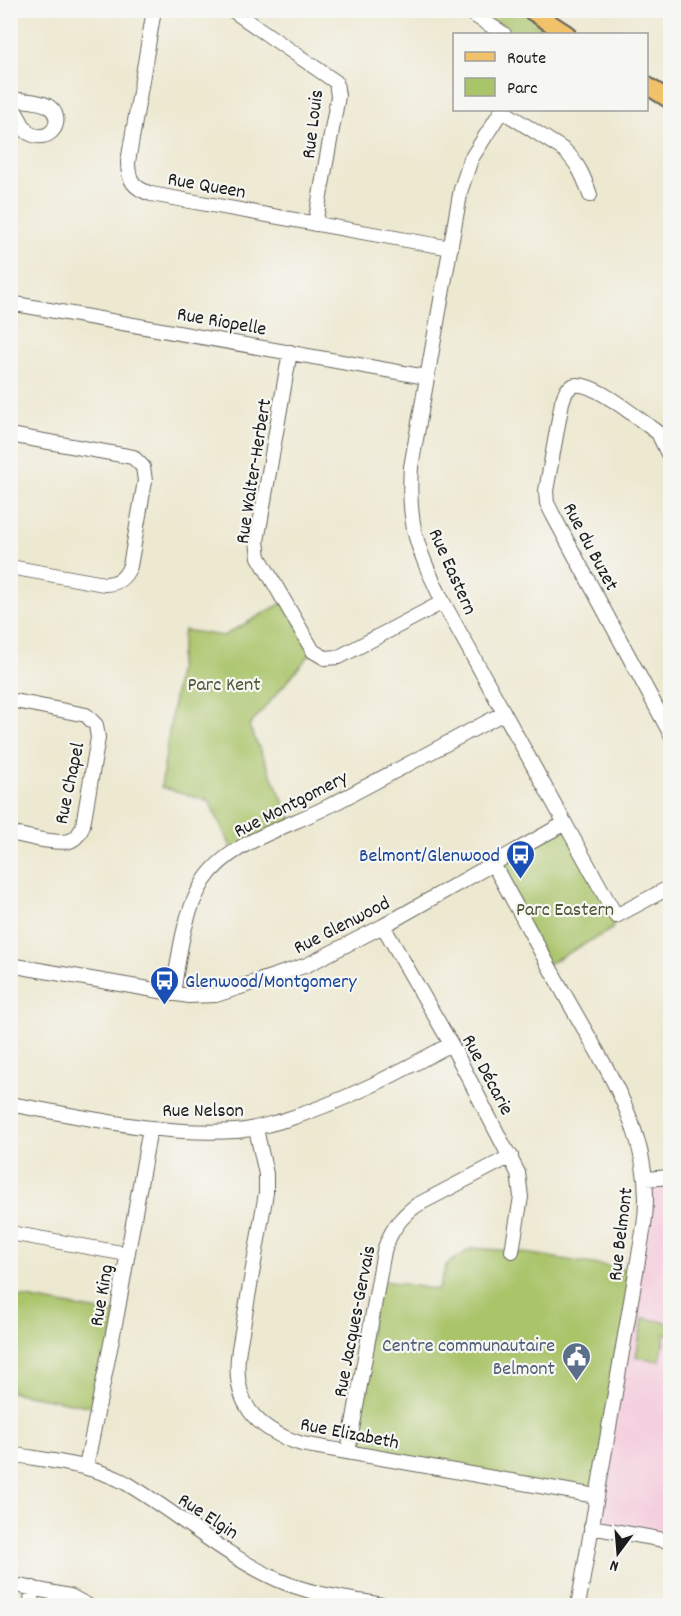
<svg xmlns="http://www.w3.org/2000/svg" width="681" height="1616" font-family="Dekko,sans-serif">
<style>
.built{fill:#f4cfde}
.green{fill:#aac46a;stroke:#637043;stroke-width:1.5}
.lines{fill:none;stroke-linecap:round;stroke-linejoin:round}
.minor-casing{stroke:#65635b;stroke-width:16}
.major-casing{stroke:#65635b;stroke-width:20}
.minor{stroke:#fff;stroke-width:14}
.major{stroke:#f2c26a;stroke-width:16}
.labels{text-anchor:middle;stroke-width:4.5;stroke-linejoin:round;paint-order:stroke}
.street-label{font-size:20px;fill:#1c1c1c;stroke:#f6f6f2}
.park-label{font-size:20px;fill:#4e5737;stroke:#f6f6f2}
.transit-label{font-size:20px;fill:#164399;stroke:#f6f6f2;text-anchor:end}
.service-label{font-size:20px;fill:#4e5e75;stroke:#f6f6f2;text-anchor:end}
</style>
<rect width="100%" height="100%" fill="#f6f6f2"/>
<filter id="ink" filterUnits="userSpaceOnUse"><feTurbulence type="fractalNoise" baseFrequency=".0167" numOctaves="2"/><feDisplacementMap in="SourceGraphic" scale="12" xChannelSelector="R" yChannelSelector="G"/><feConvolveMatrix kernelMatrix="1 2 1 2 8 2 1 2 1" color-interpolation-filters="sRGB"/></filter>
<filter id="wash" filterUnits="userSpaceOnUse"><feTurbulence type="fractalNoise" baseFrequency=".008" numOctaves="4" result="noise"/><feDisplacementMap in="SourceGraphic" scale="24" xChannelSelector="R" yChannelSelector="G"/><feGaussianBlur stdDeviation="1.35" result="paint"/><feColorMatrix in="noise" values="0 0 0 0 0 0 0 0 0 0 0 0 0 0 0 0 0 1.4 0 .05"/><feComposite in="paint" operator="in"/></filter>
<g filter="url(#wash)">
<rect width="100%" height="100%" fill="#ede8d0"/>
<!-- built -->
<path class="built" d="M670,1177V1541L591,1527L646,1179Z"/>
<!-- green -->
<path class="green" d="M466,11H530L555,26L549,34H504Z
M284,602L313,651L249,726L293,822L234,853L209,801L161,787L184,630L223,636Z
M565,823L616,916L612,929L548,964L493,864Z
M472,1248L512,1251L637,1271L596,1496L348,1452L379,1280L438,1290L447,1264Z
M10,1295L117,1314L98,1408L11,1392Z
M643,1318L670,1323V1335L665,1334L660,1361L636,1357Z"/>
</g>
<g filter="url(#ink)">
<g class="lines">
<defs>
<path id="minor" d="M154,10L128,162C128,181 134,188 151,194L451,248
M232,10L336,82L338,96L315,224
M466,10L504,34
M10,99C22,101 38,100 48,106C67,118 51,147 27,132L10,102
M501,110L564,150C578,163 584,177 590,195
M502,110L471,159L461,189L411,467C407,527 418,550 443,602L616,916L670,887
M10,303L426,377
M290,352L257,541L259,557L313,651L325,658L339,657L443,602
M10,435L133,457L143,467L145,481L130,566C125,578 118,584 104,584L10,567
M670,458L658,433L650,427C635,416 589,378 572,386C566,389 564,396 562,402L546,491L547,503L553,515L670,733
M10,700L86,715L96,725L98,738L83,825C81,831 78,837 72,840C60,846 25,836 10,833
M493,864C518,908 541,953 566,997C606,1069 657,1139 644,1226L578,1606
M383,926L451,1044L518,1173L521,1197L512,1251
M10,965L189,996L216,995L307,965L383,926L565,823
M173,994C179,956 183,914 204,881C229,842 288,827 327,807C387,776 445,744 504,713
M10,1104C84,1117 161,1136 236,1131C253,1130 269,1124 285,1120C345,1101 396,1074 451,1044
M256,1129L266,1174V1193L239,1349C231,1401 254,1429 302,1444L596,1496
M646,1179L670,1177
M10,1233L127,1254
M348,1452L384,1251C390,1231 400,1217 417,1205L511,1156
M10,1454C49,1461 91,1464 126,1483C177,1513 222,1554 276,1579C311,1595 351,1599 388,1606
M86,1467L117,1314L150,1128
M591,1527L670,1541
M10,1584L70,1596L89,1606
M30,1606L33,1588"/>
<path id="major" d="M530,10L567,34
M646,85L670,100"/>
</defs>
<!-- minor casing -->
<use href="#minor" class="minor-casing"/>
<!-- major casing -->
<use href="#major" class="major-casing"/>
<!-- minor -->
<use href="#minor" class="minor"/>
<!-- major -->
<use href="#major" class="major"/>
</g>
</g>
<!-- icons -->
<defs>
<symbol id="bus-pin" viewBox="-11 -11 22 30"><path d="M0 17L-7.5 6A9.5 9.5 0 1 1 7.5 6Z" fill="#1a4fb4" stroke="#f6f6f2"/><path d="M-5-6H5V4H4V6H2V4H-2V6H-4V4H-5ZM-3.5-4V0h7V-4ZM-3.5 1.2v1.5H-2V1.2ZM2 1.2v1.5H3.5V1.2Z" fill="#fff"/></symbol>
<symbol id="civic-pin" viewBox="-11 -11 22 30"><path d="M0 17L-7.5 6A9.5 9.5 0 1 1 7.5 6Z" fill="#5c6f8a" stroke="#f6f6f2"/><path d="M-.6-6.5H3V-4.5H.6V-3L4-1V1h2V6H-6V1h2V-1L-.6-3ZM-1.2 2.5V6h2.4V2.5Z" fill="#fff"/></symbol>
</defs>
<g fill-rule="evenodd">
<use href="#bus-pin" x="504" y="838" width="33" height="45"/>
<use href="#bus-pin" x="148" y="964" width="33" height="45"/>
<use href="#civic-pin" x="560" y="1340" width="33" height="45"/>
</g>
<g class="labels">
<!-- street labels -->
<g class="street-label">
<text transform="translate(311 124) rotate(-83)" y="7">Rue Louis</text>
<text transform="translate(207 184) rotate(10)" y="7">Rue Queen</text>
<text transform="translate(222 320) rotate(10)" y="7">Rue Riopelle</text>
<text transform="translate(252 471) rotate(-81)" y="7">Rue Walter-Herbert</text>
<text transform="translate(592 546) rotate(62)" y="7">Rue du Buzet</text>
<text transform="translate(454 571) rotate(66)" y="7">Rue Eastern</text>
<text transform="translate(68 783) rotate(-78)" y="7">Rue Chapel</text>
<text transform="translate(290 803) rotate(-27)" y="7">Rue Montgomery</text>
<text transform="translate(341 924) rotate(-27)" y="7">Rue Glenwood</text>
<text transform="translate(489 1074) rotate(62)" y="7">Rue Décarie</text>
<text x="203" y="1116">Rue Nelson</text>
<text transform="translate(619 1234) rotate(-83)" y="7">Rue Belmont</text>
<text transform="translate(100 1295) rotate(-80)" y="7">Rue King</text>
<text transform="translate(353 1321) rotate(-79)" y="7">Rue Jacques-Gervais</text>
<text transform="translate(350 1432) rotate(11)" y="7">Rue Elizabeth</text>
<text transform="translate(209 1515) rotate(33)" y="7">Rue Elgin</text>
</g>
<!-- park labels -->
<g class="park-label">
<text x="224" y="690">Parc Kent</text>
<text x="565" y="915">Parc Eastern</text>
</g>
<!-- transit labels -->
<g class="transit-label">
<text x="500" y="861">Belmont/Glenwood</text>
<text x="185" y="987" text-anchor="start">Glenwood/Montgomery</text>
</g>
<!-- service labels -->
<g class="service-label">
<text x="555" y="1351">Centre communautaire<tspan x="555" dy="23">Belmont</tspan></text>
</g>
</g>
<!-- margin -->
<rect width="681" height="1616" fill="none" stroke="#f6f6f2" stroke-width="36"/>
<!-- legend -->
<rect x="453" y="33" width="195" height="78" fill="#f6f6f2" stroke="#9f9f9c" stroke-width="1.5"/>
<rect x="465" y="52" width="30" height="9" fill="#f2c26a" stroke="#9f9f9c" stroke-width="1.5"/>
<text x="507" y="63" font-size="18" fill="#1c1c1c">Route</text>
<rect x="465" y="78" width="30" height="18" fill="#aac46a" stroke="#9f9f9c" stroke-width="1.5"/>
<text x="507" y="93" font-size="18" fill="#1c1c1c">Parc</text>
<!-- north arrow -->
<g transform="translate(618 1553) rotate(196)" stroke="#f6f6f2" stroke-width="4.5" paint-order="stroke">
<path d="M0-4.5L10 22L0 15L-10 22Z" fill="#1c1c1c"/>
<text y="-9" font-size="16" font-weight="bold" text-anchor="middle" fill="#1c1c1c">N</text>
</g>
</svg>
